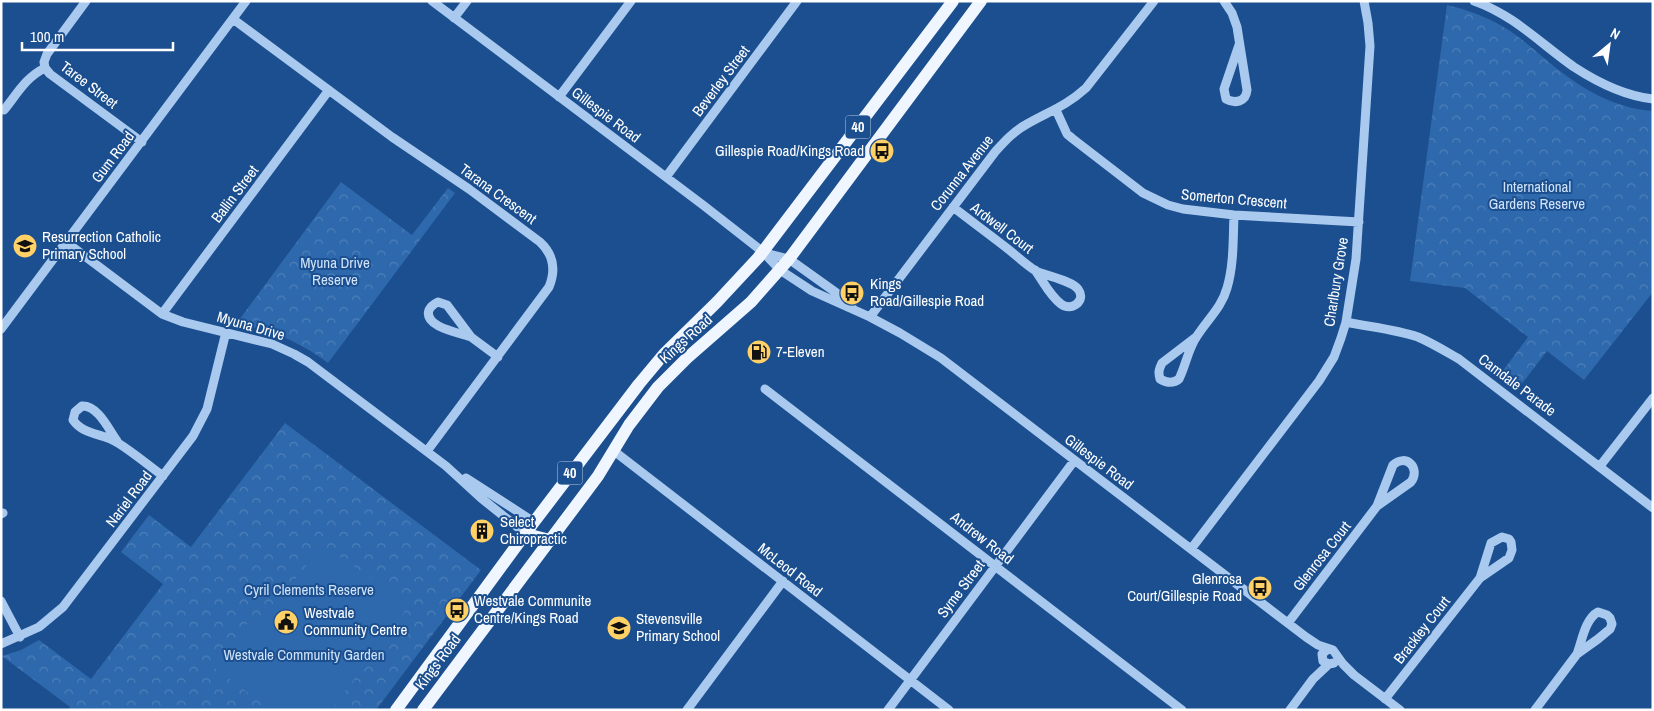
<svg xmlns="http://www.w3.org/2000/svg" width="1654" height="711" font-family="'Archivo Narrow',sans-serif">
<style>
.forest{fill:url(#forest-crowns)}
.garden{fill:#2e69ad}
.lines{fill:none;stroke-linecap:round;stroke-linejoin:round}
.minor{stroke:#a9c9ee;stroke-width:9}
.major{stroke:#f0f6ff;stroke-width:12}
.labels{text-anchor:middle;stroke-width:4;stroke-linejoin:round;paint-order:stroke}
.shield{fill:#1b4f8f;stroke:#bbcadd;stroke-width:1}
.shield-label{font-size:14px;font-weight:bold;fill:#fff}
.street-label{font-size:15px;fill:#fff;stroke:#1b4f8f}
.poi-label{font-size:15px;fill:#fff;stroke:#1b4f8f;text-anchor:start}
.park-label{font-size:15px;fill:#cfe3fa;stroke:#1b4f8f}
</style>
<defs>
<pattern id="forest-crowns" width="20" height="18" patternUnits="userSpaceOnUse" patternTransform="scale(1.25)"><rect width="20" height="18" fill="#2e69ad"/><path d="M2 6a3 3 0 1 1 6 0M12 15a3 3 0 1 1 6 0" fill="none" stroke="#4d80b9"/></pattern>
</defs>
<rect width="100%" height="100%" fill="#1b4f8f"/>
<!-- forest -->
<path class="forest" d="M1447,5C1469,10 1489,18 1507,29C1529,43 1547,62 1568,77C1593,95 1622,109 1653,111V292L1584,380L1547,351L1517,390L1499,376L1528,337L1465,288L1410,281Z
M341,182L412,235L448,188L455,193L328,363C300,342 270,329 236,324Z
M285,423L481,570L376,710H68L70,707L2,656L21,650L39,640L91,679L163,584L121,552L149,515L191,547Z"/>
<!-- garden -->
<path class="garden" d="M1570,191L1574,195L1575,201L1569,207L1562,206L1558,201Z
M323,546L410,604L331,710H271L212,666L256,613L263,618Z"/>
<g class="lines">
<!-- minor -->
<path class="minor" d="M432,1L703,205L763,252L780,270L812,291L870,317L900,333L941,358L1306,637L1318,645L1333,650L1343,664L1354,675L1400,710
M1224,1L1232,13L1237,27L1247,90C1246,102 1235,104 1226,99L1224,89L1239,45
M1474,1C1514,15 1541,44 1574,67C1597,82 1625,96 1653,99
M454,18L467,1
M233,19L392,137L469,189L540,242C554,255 556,270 549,287L427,451
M45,68L50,74L142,142
M559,97L631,1
M4,110C17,94 26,77 45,68L44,62L47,54L86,1
M1056,110L1067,134L1073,139L1143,193L1168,205L1183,209L1234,215L1359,222
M666,177L797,1
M953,207C971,221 990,235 1008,249C1017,256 1026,265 1036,271C1046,276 1071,280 1078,289C1087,301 1071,312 1061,304C1050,296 1043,281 1035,270
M66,242L162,314L183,322L272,344L294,354L308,362L446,466L481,498L526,534
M765,253L789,259L852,304
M162,314L329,90
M870,317L995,152C1005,141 1014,131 1027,124C1050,111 1066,106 1086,88L1154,1
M1346,322C1369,327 1394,329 1418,337C1432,343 1445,351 1459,359L1653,508
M1,329L246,1
M471,337C460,333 423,327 429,310C431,306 434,304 438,302L447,305L471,337L498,357
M1196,337L1162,363C1159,369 1158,372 1160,379C1167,383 1173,384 1179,379C1186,365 1188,349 1197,336C1207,320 1222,307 1227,288C1234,265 1233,238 1234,215
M765,389L1182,710
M117,441C109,430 98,405 82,406L75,412L73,420C84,436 104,433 118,443C134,453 148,465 163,476
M614,451L949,710
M1600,466L1653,398
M466,478L534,522
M1,514L3,513
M1191,549L1319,381L1334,357L1341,338L1346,322L1356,259L1370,46L1368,23L1364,1
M1,601L20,637
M1288,623L1377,506L1411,482C1421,468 1406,453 1393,465L1377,506
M1,644L39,627L63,607L193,436L207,409L226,332
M1328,649L1322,654L1323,661L1329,664L1334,663
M1385,699L1480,578L1509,558L1512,550L1511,542L1509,539L1502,537L1491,543L1480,578
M687,710L783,581
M888,710L1074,461
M1290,710L1313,679L1329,664
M1535,710L1577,654L1598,639L1610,629L1612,624L1610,618L1607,615L1598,612C1585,619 1582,641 1577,654"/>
<!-- major -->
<path class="major" d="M526,534L550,540
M396,710L534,522L639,384L664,354L717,302L758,258L953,1
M423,710L598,476L629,425L658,387L687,358L751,302L789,259L981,1"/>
</g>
<!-- icons -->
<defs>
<symbol id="bus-disc" viewBox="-11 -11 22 22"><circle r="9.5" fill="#ffd166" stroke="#1b4f8f"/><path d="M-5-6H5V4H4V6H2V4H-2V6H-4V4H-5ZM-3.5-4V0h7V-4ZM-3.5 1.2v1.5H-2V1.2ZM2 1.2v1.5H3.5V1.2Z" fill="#111"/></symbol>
<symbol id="school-disc" viewBox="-11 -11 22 22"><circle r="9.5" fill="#ffd166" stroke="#1b4f8f"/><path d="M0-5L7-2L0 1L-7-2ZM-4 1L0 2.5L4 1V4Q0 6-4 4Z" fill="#111"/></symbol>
<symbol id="fuel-disc" viewBox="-11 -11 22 22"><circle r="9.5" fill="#ffd166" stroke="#1b4f8f"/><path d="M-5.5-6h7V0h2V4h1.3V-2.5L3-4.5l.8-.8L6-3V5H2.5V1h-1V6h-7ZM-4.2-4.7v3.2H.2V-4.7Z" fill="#111"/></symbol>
<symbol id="building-disc" viewBox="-11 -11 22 22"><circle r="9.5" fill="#ffd166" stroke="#1b4f8f"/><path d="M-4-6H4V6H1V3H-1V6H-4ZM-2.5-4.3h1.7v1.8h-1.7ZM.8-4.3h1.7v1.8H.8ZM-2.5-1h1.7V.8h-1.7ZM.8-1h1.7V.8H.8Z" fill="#111"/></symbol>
<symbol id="civic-disc" viewBox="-11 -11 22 22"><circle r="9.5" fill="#ffd166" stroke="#1b4f8f"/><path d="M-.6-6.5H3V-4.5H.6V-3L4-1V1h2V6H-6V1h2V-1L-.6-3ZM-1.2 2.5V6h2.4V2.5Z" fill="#111"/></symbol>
</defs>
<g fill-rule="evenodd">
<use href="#bus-disc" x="868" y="137" width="28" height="28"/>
<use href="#school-disc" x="11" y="232" width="28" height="28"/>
<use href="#bus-disc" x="838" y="279" width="28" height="28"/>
<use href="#fuel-disc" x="745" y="338" width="28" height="28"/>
<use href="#building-disc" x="468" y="517" width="28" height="28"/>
<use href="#bus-disc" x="1246" y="574" width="28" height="28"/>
<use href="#bus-disc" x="443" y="596" width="28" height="28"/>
<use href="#civic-disc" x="272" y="608" width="28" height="28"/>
<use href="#school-disc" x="605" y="614" width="28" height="28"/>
</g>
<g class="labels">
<!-- shield labels -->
<g class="shield">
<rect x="845.5" y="115.5" width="25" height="23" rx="4"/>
<rect x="557.5" y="461.5" width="25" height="23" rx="4"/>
</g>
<g class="shield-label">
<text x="858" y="132">40</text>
<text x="570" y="478">40</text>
</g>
<!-- street labels -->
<g class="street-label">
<text transform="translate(721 81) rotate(-53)" y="5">Beverley Street</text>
<text transform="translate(89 85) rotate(37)" y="5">Taree Street</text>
<text transform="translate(606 115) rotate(37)" y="5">Gillespie Road</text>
<text transform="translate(113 157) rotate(-53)" y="5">Gum Road</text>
<text transform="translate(962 173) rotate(-52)" y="5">Corunna Avenue</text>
<text transform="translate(235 194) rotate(-53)" y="5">Ballin Street</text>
<text transform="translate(498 194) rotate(36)" y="5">Tarana Crescent</text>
<text transform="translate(1234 199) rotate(5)" y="5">Somerton Crescent</text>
<text transform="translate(1002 228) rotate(37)" y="5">Ardwell Court</text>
<text transform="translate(1336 282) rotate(-81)" y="5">Charlbury Grove</text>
<text transform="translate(251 326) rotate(16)" y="5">Myuna Drive</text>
<text transform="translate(686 339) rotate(-42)" y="5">Kings Road</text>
<text transform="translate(1517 385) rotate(37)" y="5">Camdale Parade</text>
<text transform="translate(1099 462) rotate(37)" y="5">Gillespie Road</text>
<text transform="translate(129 499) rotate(-53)" y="5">Nariel Road</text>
<text transform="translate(982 538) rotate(38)" y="5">Andrew Road</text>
<text transform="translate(1322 556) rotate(-52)" y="5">Glenrosa Court</text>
<text transform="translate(790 570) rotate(38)" y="5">McLeod Road</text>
<text transform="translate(961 589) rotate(-53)" y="5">Syme Street</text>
<text transform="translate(1422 630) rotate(-52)" y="5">Brackley Court</text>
<text transform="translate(438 662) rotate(-53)" y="5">Kings Road</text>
</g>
<!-- poi labels -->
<g class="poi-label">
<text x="864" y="156" text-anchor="end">Gillespie Road/Kings Road</text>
<text x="42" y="242">Resurrection Catholic<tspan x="42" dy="17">Primary School</tspan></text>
<text x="870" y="289">Kings<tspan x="870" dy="17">Road/Gillespie Road</tspan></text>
<text x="776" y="357">7-Eleven</text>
<text x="500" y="527">Select<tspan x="500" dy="17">Chiropractic</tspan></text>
<text x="1242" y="584" text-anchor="end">Glenrosa<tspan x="1242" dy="17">Court/Gillespie Road</tspan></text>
<text x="474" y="606">Westvale Communite<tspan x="474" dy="17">Centre/Kings Road</tspan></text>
<text x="304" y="618">Westvale<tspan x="304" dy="17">Community Centre</tspan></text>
<text x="636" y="624">Stevensville<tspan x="636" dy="17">Primary School</tspan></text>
</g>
<!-- park labels -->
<g class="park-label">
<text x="1537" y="192">International<tspan x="1537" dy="17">Gardens Reserve</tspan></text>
<text x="335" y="268">Myuna Drive<tspan x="335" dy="17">Reserve</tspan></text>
<text x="309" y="595">Cyril Clements Reserve</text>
<text x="304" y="660">Westvale Community Garden</text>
</g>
</g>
<!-- border -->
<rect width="1654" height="711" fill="none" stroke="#ffffff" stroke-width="5"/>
<!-- north arrow -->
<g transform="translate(1609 45) rotate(29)" stroke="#1b4f8f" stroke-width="4" paint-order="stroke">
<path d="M0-4L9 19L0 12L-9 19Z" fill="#ffffff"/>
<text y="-8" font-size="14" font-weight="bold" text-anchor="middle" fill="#ffffff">N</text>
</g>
<!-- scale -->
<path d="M22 42v8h151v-8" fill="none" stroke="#ffffff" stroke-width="2.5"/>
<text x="30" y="42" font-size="15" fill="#ffffff" stroke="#1b4f8f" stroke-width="4" paint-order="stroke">100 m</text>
</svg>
